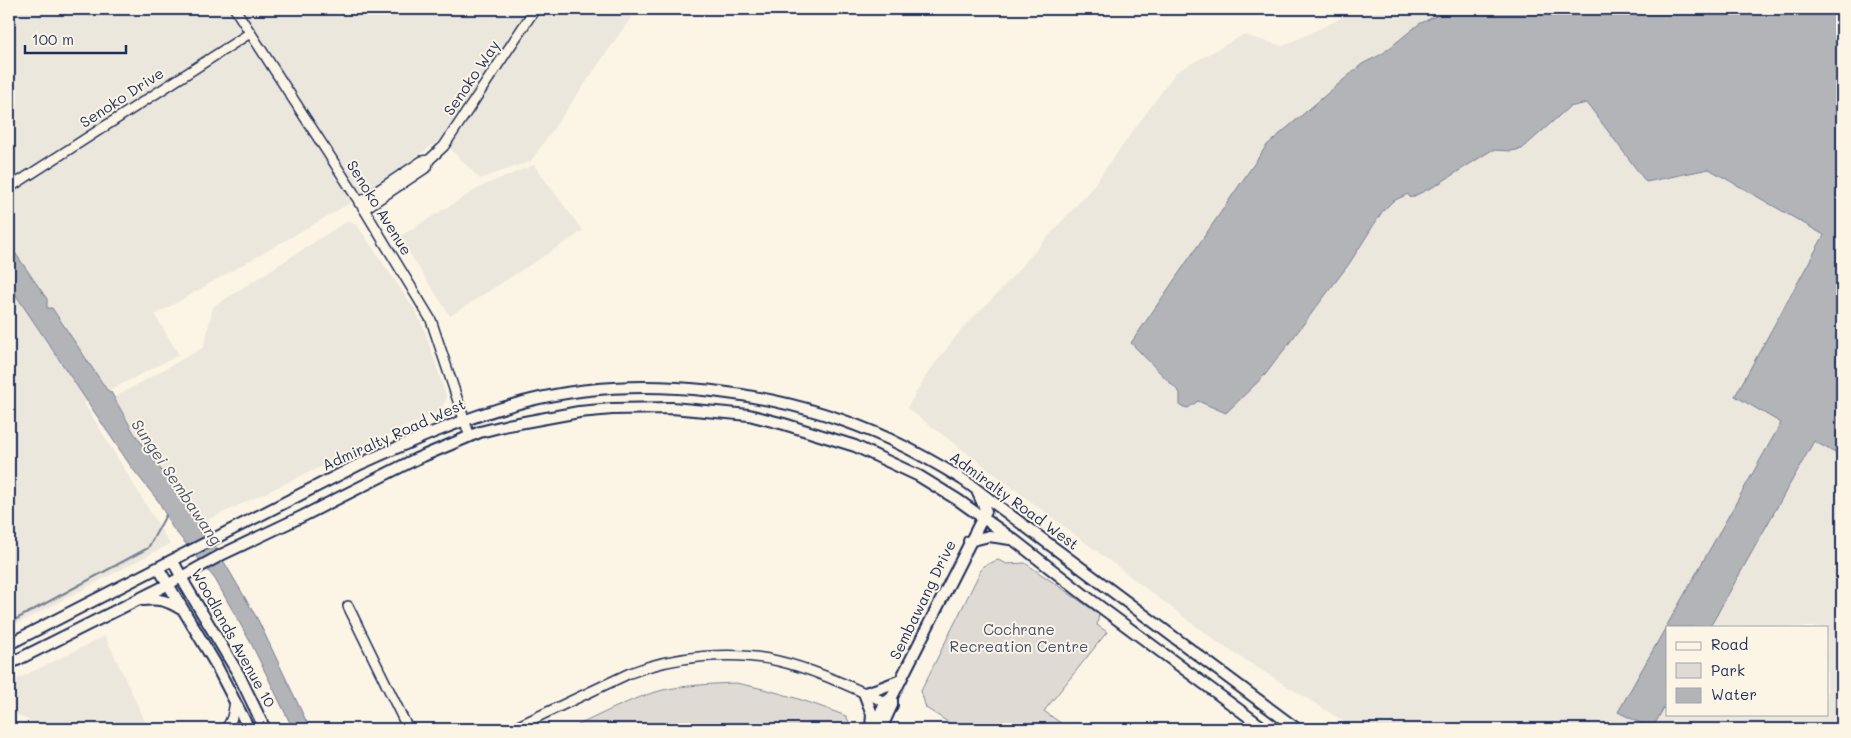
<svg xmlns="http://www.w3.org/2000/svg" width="1851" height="738" font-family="Mali,sans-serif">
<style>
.built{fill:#ece7dc;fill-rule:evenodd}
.green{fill:#dfdbd4;stroke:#7d8599}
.water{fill:#b2b4b8;stroke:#767f94}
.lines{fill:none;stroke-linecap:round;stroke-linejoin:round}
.stream{stroke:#767f94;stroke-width:2}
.minor-casing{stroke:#1b2f5e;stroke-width:12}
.major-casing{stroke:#1b2f5e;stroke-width:14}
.minor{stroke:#fcf5e5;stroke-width:9}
.major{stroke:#fcf5e5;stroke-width:10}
.labels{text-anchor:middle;stroke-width:4;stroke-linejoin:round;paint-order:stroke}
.street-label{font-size:15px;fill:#1b2f5e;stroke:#fcf5e5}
.park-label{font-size:15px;fill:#425176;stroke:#fcf5e5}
.water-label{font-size:16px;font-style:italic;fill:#485779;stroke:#fcf5e5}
</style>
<rect width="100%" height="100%" fill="#fcf5e5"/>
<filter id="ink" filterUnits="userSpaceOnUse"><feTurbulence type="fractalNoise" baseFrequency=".02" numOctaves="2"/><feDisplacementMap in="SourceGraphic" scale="10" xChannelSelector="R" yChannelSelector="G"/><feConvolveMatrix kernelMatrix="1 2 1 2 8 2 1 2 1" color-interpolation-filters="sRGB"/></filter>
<g filter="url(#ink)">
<!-- built -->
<path class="built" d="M9,9H637L531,161L480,179L441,139L352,202L155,315L179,355L84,403L170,544L9,628Z
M1345,9H1448L1446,11L1419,24L1382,54L1362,65L1131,343L1180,394L1226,412L1265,375L1349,264L1382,212L1393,201L1408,194L1410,198L1492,150L1511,151L1522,149L1569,107L1587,102L1646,182L1709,169L1825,235L1736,396L1842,457V729H1356L1221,645L907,408L927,374L965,325L994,297L1090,190L1176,72L1243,35L1283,46L1338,20ZM1667,627H1827V714H1667Z
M534,165L583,231L450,316L399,237L482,186Z
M349,222L357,225L415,310L423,326L447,398L440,411L201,523L134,433L115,397L204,347L213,307L344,223Z
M105,636L149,729H46L9,711V683Z"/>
<!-- green -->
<path class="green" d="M998,560L1007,564L1025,563L1099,614L1097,625L1107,632L1044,711L1069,729H959L926,708L921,691L983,566Z
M736,683C777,691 807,701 846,716L849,722L848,729H570C600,715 631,698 663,690C687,685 711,684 736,683Z"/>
<!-- water -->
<path class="water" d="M1448,9H1842V457L1814,441L1710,627H1667V702L1652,729L1618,712L1781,423L1735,396L1824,235L1709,169L1646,182L1587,103L1569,107L1522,149L1511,151L1492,150L1435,186L1410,198L1408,194L1393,201L1382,212L1349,264L1265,375L1226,413L1198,401L1188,408L1180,406V393L1131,343L1267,145L1362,64L1382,54L1419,24L1446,11Z
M9,244L47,299V308H52L107,390L111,392L134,433L206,531L258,620L310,729H293L252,645L215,579L172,527L159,502L132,468L9,285Z"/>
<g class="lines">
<!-- stream -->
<path class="stream" d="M9,623L148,548L166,515"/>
<defs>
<path id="minor" d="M235,9L364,209L431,320L470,437
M9,188L250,33
M359,203L422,161L429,160
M364,209L427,167L429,160L444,146L535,9
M348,606L408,729
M225,729C233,721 233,712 235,701
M512,729L630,673C673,656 733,650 778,661C817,670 855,689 892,705"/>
<path id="major" d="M969,541L989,536L1010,539
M173,561L186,586L239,675L265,729
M159,569L215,663L249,729
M143,600C159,598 168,601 181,609
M9,644L358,465C413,440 468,416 527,401C641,372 782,390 889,439C914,451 938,464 962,479C974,487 986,497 998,506L1297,729
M9,664L167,585L223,554L303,516L416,459L480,432L508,425L579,412L612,409L672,408L749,415L784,424L855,446L919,476L958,500L1014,540L1087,597L1265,729
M871,728L872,714L864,693C877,690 888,685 901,680
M872,729L886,702L892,697L986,511L978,493
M881,729L892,705V697"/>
</defs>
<!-- minor casing -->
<use href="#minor" class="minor-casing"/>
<!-- major casing -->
<use href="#major" class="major-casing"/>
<!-- minor -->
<use href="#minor" class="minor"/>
<!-- major -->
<use href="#major" class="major"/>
</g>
</g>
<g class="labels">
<!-- street labels -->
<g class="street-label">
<text transform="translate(472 78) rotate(-56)" y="5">Senoko Way</text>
<text transform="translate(122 98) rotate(-33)" y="5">Senoko Drive</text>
<text transform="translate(379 208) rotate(58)" y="5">Senoko Avenue</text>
<text transform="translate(394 435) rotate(-24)" y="5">Admiralty Road West</text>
<text transform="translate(1014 501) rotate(36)" y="5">Admiralty Road West</text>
<text transform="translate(923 600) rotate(-64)" y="5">Sembawang Drive</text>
<text transform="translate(233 638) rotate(61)" y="5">Woodlands Avenue 10</text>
</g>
<!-- park labels -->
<g class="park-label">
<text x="1019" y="635">Cochrane<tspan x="1019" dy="17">Recreation Centre</tspan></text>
</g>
<!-- water labels -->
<g class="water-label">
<text transform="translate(177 482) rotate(56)" y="6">Sungei Sembawang</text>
</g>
</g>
<!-- margin -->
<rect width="1851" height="738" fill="none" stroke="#fcf5e5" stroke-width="30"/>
<rect x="15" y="15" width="1821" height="708" fill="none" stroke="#1b2f5e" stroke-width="2" filter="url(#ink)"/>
<!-- legend -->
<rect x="1666" y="626" width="162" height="90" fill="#fcf5e5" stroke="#a2a6af"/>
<rect x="1676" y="642" width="25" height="8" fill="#fcf5e5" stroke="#a2a6af"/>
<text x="1711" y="650" font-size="15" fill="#1b2f5e">Road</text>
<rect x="1676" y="663" width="25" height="15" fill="#dfdbd4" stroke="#a2a6af"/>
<text x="1711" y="676" font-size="15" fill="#1b2f5e">Park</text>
<rect x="1676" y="688" width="25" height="15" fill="#b2b4b8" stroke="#a2a6af"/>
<text x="1711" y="700" font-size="15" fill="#1b2f5e">Water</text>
<!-- scale -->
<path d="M25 45v8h101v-8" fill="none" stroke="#1b2f5e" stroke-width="2.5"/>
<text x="32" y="45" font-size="15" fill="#1b2f5e" stroke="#fcf5e5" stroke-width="4" paint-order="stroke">100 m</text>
</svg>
